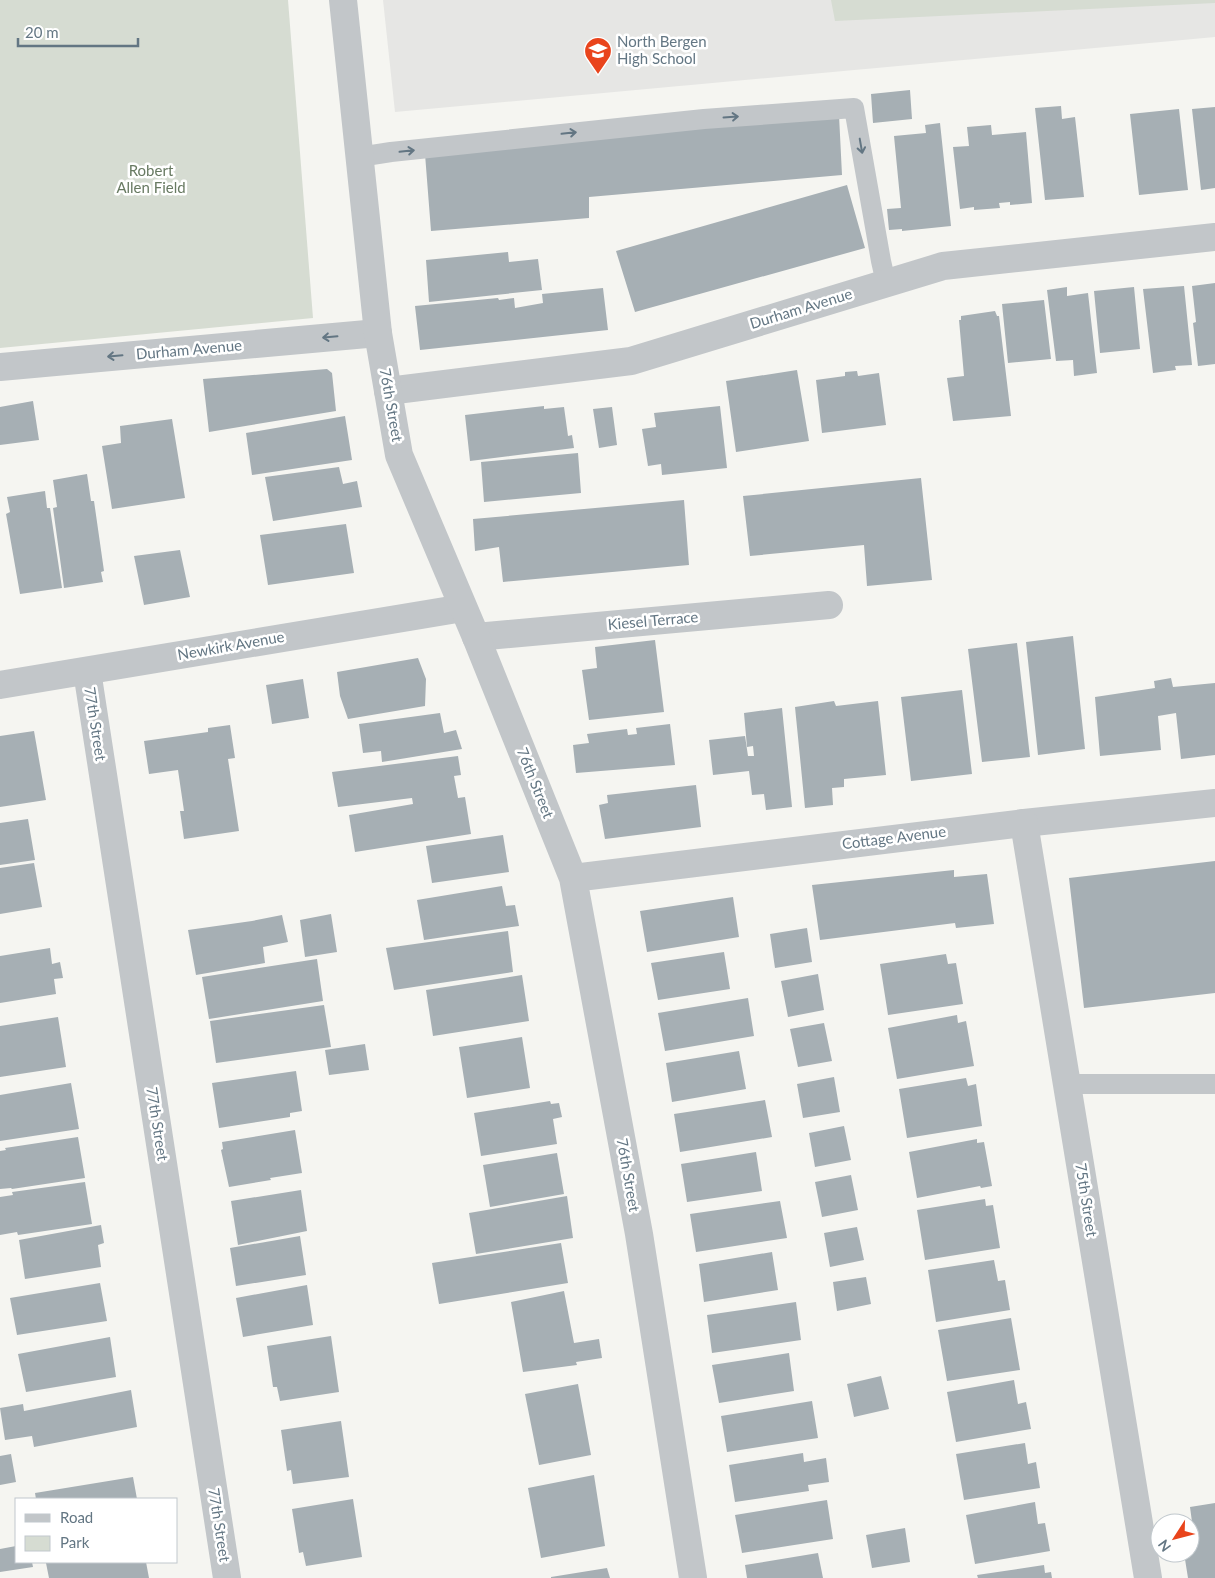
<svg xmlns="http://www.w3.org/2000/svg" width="1215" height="1578" font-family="Lato,sans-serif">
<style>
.built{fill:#e6e6e4}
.green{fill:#d6dcd2}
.building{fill:#a6afb4}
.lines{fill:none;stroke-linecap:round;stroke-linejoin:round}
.service{stroke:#c2c6c9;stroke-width:20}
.minor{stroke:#c2c6c9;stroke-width:28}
.tertiary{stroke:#c2c6c9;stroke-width:28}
.oneway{stroke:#637683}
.labels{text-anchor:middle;stroke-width:5;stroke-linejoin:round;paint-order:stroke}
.poi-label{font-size:15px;fill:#637683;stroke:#fff;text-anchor:start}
.park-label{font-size:15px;fill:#687a62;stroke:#fff}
.street-label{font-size:15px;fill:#637683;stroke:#fff}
</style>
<rect width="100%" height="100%" fill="#f5f5f1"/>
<!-- built -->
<path class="built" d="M383,0H1215V37L395,112Z"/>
<!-- green -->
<path class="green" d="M0,0H288L313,318L0,348Z
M831,0H1215V3L835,21Z"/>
<!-- building -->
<path class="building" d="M910,90L912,119L873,123L871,94Z
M1061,106L1062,119L1075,117L1084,197L1045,200L1035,108Z
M1215,107V188L1201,190L1192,109Z
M1179,109L1188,190L1139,195L1130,114Z
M839,115L842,175L589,197V218L431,231L425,154Z
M940,123L951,226L902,231V229L889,230L887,209L901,208L894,136L926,133L925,125Z
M991,125L992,135L1026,132L1032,203L1010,205V202L999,203L1000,208L974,210V207L960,209L953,147L969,146L967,127Z
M847,185L865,248L635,312L616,251Z
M508,252L509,262L538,259L542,290L429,302L426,260Z
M1215,283V364L1198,366L1193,323L1196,322L1192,286Z
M1184,286L1192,365L1175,366L1176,370L1153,373L1143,289Z
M1067,287V296L1088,293L1097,373L1074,376L1073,360L1056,361L1047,290Z
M1134,287L1140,349L1100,353L1094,291Z
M603,288L608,330L420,350L415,306L498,298L499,300L514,298L515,308L543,303L542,294Z
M1044,300L1051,359L1008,363L1002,304Z
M995,311L997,316H999L1011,416L953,421L947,378L964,376L959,320H961V316Z
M327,369L332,373L336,411L209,432L203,379Z
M797,370L809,441L736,452L726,381Z
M857,371L858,376L879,373L886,425L822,433L816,380L845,376V372Z
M33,401L39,440L0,445V407Z
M544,406V409L564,407L568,436L572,435L574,448L470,461L465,415Z
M720,406L727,468L662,475L661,464L648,466L642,429L656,427L654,413Z
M612,407L617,445L599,448L593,409Z
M345,416L352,460L252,475L246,433Z
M172,419L185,498L112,509L102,446L121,443L120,426Z
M578,453L581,493L484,502L481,462Z
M339,467L343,484L357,481L362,507L273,521L265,477Z
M87,474L91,501H94L104,571L101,572L103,582L64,588L53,508L57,507L53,480Z
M921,478L932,580L867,586L864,545L750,556L743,496Z
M45,491L47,508H50L62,588L20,594L6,514L10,512L7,497Z
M684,500L689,565L503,582L499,547L475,551L473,519Z
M346,524L354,573L268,585L260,535Z
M180,550L190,597L144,605L134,556Z
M1073,636L1085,749L1038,755L1026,642Z
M655,640L664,712L589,720L582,670L597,668L595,647Z
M1017,643L1030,757L982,762L968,649Z
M418,658L426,679L425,706L348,719L340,696L337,672Z
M1171,678L1173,687L1215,683V755L1181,759L1176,713L1158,716L1161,750L1100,756L1095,697L1155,688L1154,681Z
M303,679L309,718L272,724L266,685Z
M962,690L972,774L911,781L901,697Z
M834,701L836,706L878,701L886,775L844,779V787L832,788L833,805L805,808L795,707Z
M782,708L792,807L766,810L764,794L752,795L749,771L713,775L709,740L745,736L748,756H754L753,746L747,747L744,713Z
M440,713L444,733L456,730L462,749L382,762L381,751L363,753L359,724Z
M670,724L675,765L576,773L573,745L589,743L587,734L627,729L628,735L637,734L636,728Z
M230,725L235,758L228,759L239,831L184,839L180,811H184L178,770L149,774L144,741L208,732V728Z
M34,731L46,800L0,807V736Z
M458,756L461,775L454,776L458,798L465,797L471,834L355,852L349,815L413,804L412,798L338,807L332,772Z
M696,785L701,827L605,839L599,805L608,803L607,795Z
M28,819L35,860L0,865V823Z
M503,835L509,872L432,883L426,846Z
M1215,861V993L1084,1008L1069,878Z
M34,863L42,907L0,914V868Z
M954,870V877L987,874L994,924L956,928L955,923L820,940L812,885Z
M502,886L506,906L515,905L519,926L424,940L417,900Z
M733,897L739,937L647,952L640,911Z
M331,914L337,952L305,957L300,920Z
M282,915L288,942L263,947L265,963L196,975L188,930L252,921Z
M807,928L812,962L775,968L770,934Z
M508,931L513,972L394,990L386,948Z
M50,948L52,964L60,962L63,978L54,979L56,994L0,1003V956Z
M724,952L730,989L658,1000L651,963Z
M946,954L948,964L956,963L963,1004L888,1015L880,964Z
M317,959L323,1001L209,1019L202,977Z
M818,974L824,1010L788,1017L781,981Z
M522,975L529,1021L433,1036L426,990Z
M748,998L754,1036L665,1051L658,1013Z
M324,1005L331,1047L216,1063L210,1021Z
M957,1015L958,1023L966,1021L974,1066L897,1079L888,1028Z
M58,1017L66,1067L0,1077V1026Z
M824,1023L832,1061L798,1067L790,1029Z
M522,1037L530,1088L467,1098L459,1047Z
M365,1044L369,1070L329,1075L325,1050Z
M739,1051L746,1089L672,1102L666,1063Z
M296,1071L302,1111L290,1113V1117L219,1128L212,1083Z
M834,1077L840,1112L803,1118L797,1084Z
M966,1078L968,1086L976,1084L982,1126L907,1138L899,1089Z
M71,1083L79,1129L0,1141V1095Z
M765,1100L772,1137L680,1152L674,1114Z
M550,1101L551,1104L559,1103L562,1117L553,1119L557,1144L481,1156L474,1113Z
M844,1126L851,1160L815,1167L809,1133Z
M295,1130L302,1173L270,1178L271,1180L229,1187L221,1150L223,1149L222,1142Z
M78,1137L85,1178L12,1189L11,1188L0,1189V1151L6,1150L5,1148Z
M977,1139V1143L984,1142L992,1186L981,1188L980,1186L917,1198L909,1152Z
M756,1152L762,1191L687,1202L681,1164Z
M557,1153L564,1194L490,1207L483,1165Z
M851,1175L858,1210L822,1217L815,1182Z
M85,1182L92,1224L18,1235L17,1232L0,1235V1197L13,1195L12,1192Z
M301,1190L307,1231L238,1245L231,1201Z
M567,1196L573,1238L476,1254L469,1213Z
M985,1199L986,1206L993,1205L1000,1248L925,1260L917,1210Z
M780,1201L787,1238L696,1252L690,1214Z
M101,1225L104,1243L98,1245L101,1267L25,1279L19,1240Z
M857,1227L864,1260L830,1267L824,1233Z
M300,1236L306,1275L236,1286L230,1248Z
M561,1243L568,1283L439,1304L432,1263Z
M772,1252L778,1290L704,1302L699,1264Z
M994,1260L998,1281L1005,1280L1010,1310L936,1322L928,1270Z
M866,1277L871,1304L837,1311L833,1282Z
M100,1283L107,1321L17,1335L10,1298Z
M307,1285L313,1325L243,1337L236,1298Z
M564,1291L574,1343L599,1339L602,1358L576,1362L577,1365L523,1372L511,1302Z
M796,1302L801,1340L712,1353L707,1315Z
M1011,1318L1020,1370L947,1381L938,1330Z
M331,1336L339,1392L280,1401L277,1387H273L267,1346Z
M110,1337L116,1377L26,1392L18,1354Z
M789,1353L794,1391L719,1403L712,1365Z
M881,1376L889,1409L854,1417L847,1384Z
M1014,1380L1018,1404L1026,1402L1031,1429L956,1442L947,1392Z
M578,1384L591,1455L539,1465L525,1394Z
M131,1390L137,1427L34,1447L32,1436L5,1440L0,1408L23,1404L24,1411Z
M812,1401L818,1438L727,1452L721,1416Z
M341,1421L349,1477L293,1484L291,1470L287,1471L281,1430Z
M1025,1443L1028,1464L1036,1462L1040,1488L964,1500L956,1454Z
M803,1453L804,1462L826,1458L829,1482L808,1485L809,1491L735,1502L729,1465Z
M11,1454L16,1482L0,1485V1456Z
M594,1475L605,1546L541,1558L528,1488Z
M133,1477L137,1499H36L35,1493Z
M353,1499L362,1557L306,1566L303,1552L299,1553L292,1509Z
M827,1500L833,1539L742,1553L735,1515Z
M1035,1502L1038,1524L1045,1523L1050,1551L975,1564L966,1515Z
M1215,1503V1578H1188L1184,1553H1190V1545L1195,1544L1190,1507Z
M905,1528L910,1562L872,1568L866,1535Z
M16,1546V1562H32L33,1567L0,1572V1549Z
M818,1553L823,1578H747L745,1565Z
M52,1562H146L149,1578H49L46,1563Z
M1044,1565L1045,1573L1051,1572L1052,1578H978L977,1575Z
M607,1568L610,1578H551V1577Z"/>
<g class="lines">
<!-- service -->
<path class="service" d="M359,157L391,152L704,119L854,108L881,261L886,283
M1067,1084H1215"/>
<!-- minor -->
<path class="minor" d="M0,367L378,333
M388,391L631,361L943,266L1215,237
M476,637L829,605
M87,671L227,1578
M0,685L463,608
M1024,823L1215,803"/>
<!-- tertiary -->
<path class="tertiary" d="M343,0L378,333L399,455L476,637L573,878L639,1234L693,1578
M573,878L1024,823L1148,1578"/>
</g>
<!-- one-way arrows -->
<defs><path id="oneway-shaft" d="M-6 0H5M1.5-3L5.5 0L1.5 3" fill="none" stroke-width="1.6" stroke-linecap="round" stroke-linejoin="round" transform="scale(1.25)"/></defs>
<g class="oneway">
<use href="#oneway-shaft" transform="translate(731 117) rotate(-4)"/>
<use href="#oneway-shaft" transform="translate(569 133) rotate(-6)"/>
<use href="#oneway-shaft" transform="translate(861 146) rotate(80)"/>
<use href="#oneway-shaft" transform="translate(407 151) rotate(-6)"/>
<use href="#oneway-shaft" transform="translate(330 337) rotate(175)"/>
<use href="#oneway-shaft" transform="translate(115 356) rotate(175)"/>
</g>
<!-- icons -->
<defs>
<symbol id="school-pin" viewBox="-11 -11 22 30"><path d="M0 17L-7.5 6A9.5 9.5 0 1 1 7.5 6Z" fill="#e9441c" stroke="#fff"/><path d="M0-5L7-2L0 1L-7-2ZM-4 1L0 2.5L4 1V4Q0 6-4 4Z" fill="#fff"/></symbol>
</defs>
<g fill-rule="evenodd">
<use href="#school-pin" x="582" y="35" width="32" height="43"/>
</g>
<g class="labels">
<!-- poi labels -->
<g class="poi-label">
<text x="617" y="47">North Bergen<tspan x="617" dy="17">High School</tspan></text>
</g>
<!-- park labels -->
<g class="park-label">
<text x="151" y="176">Robert<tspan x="151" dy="17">Allen Field</tspan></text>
</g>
<!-- street labels -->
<g class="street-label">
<text transform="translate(801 309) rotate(-17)" y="5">Durham Avenue</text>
<text transform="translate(189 350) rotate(-5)" y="5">Durham Avenue</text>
<text transform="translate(391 405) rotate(80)" y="5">76th Street</text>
<text transform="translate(653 621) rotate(-5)" y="5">Kiesel Terrace</text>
<text transform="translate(231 646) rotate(-10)" y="5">Newkirk Avenue</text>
<text transform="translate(95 724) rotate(81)" y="5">77th Street</text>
<text transform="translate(535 783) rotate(68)" y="5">76th Street</text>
<text transform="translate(894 838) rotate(-7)" y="5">Cottage Avenue</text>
<text transform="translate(157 1124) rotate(81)" y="5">77th Street</text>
<text transform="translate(628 1175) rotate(80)" y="5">76th Street</text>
<text transform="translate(1086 1200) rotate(81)" y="5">75th Street</text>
<text transform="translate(219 1525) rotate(81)" y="5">77th Street</text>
</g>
</g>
<!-- legend -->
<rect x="15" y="1498" width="162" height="65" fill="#ffffff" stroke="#c1c8cd"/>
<rect x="25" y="1514" width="25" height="8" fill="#c2c6c9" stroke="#c1c8cd"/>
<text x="60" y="1523" font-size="15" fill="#637683">Road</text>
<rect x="25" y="1536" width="25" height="15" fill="#d6dcd2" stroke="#c1c8cd"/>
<text x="60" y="1548" font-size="15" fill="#637683">Park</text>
<!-- north arrow -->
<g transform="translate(1175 1538) rotate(234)"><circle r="24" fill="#ffffff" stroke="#c1c8cd"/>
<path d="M0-4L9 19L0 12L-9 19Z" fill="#e9441c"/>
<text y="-8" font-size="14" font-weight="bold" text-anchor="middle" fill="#637683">N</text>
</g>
<!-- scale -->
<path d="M18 38v8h120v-8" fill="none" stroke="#637683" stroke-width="2.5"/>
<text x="25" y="38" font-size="15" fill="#637683" stroke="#ffffff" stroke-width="4" paint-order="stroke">20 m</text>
</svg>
